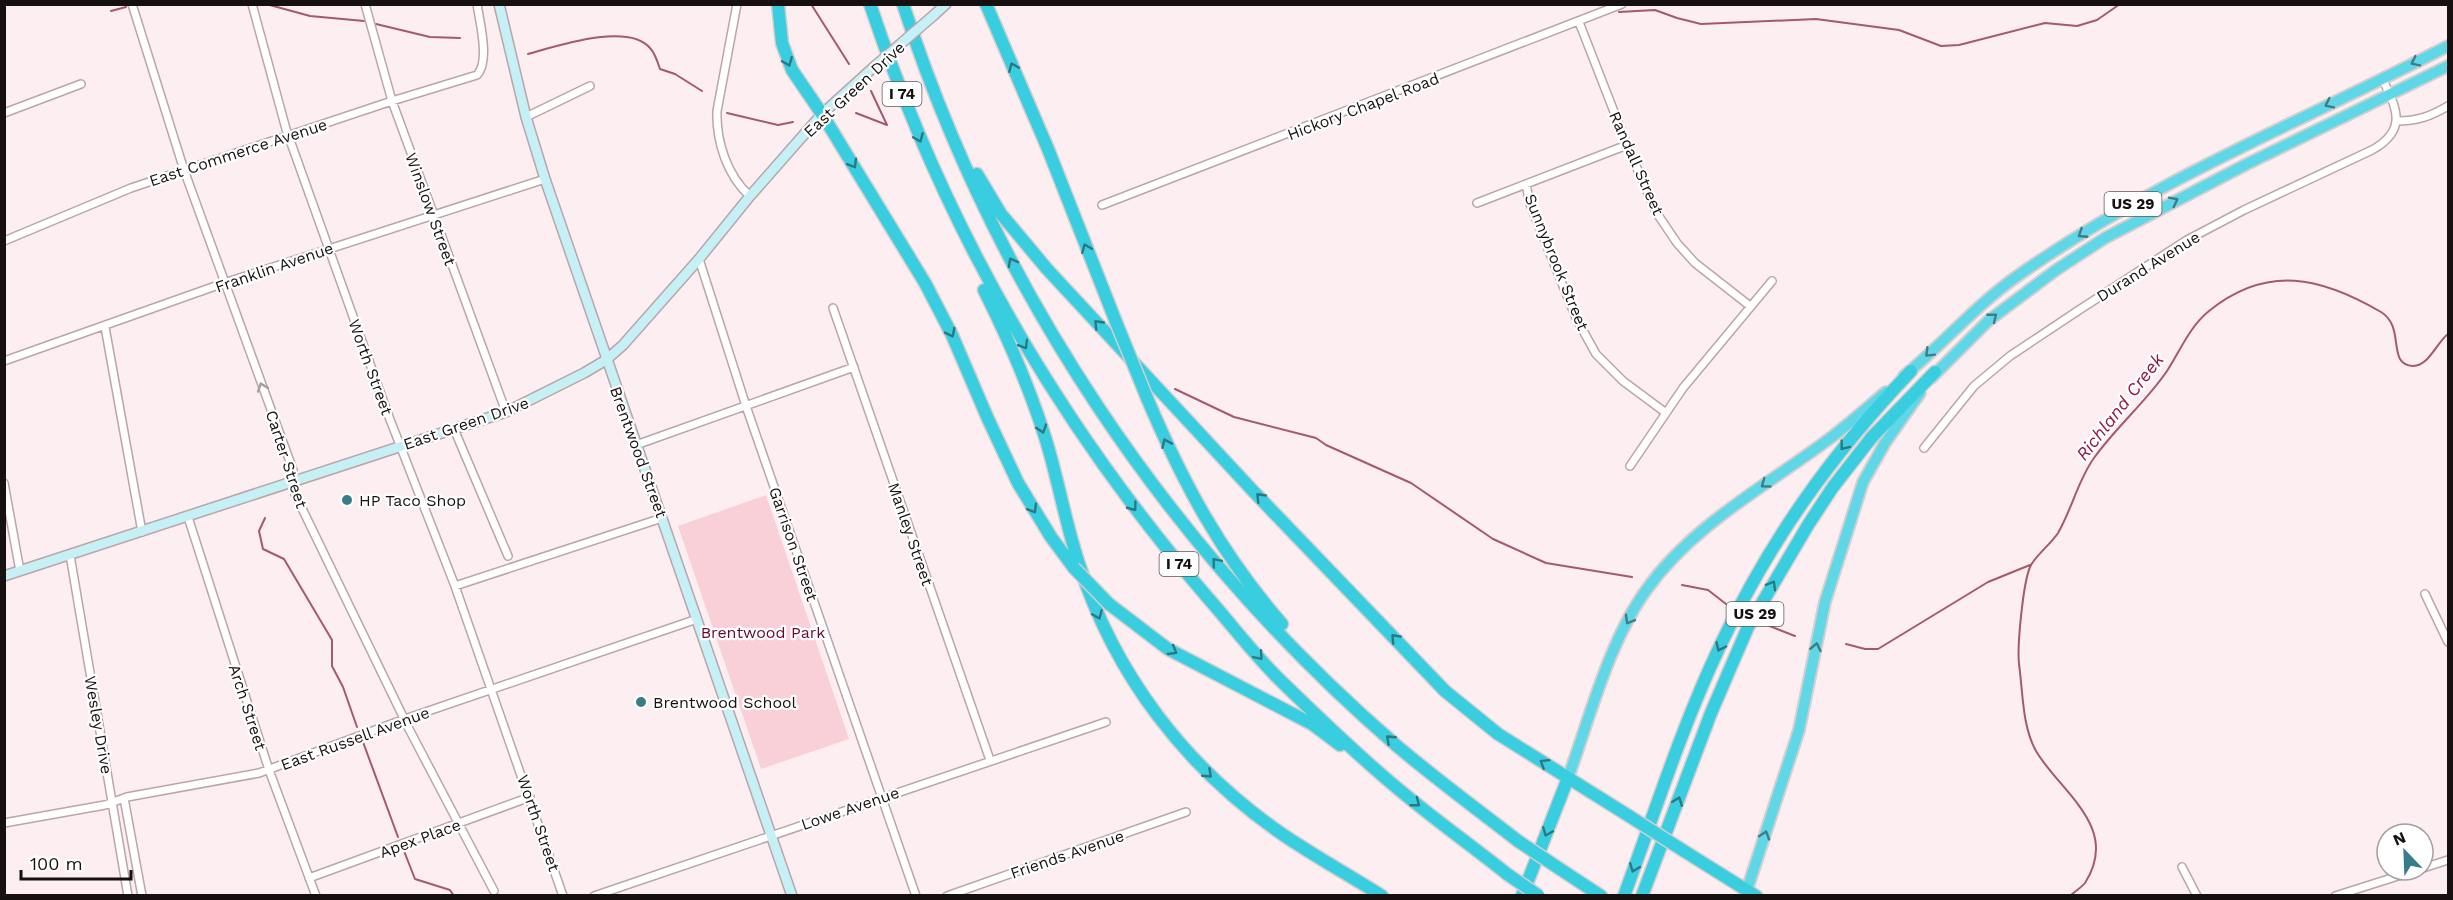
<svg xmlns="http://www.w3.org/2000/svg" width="2453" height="900" font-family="'Work Sans',sans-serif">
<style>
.green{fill:#f9d0d7}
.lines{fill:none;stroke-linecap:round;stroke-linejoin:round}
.stream{stroke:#a35a6a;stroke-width:2}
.minor-casing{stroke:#bba5a8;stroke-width:10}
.secondary-casing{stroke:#bba5a8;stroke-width:12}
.trunk-casing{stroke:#d1cfcf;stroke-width:14}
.motorway-casing{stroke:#d1cfcf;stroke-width:15}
.minor{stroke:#fff;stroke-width:7}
.secondary{stroke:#c4f0f6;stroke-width:9}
.trunk{stroke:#60d7e6;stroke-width:10}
.motorway{stroke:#39cde0;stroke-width:12}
.secondary-bridge-casing{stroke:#bba5a8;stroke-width:12;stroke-linecap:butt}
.motorway-bridge-casing{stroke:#d1cfcf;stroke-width:15;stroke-linecap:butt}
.secondary-bridge{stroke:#c4f0f6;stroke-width:9}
.motorway-bridge{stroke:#39cde0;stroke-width:12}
.oneway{stroke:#2a7883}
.oneway2{stroke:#3f7d86}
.oneway3{stroke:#a29fa0}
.poi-dot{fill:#367d87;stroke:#fff;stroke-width:2}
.labels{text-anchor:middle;stroke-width:4.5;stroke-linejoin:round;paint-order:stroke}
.shield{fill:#fff;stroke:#5d5858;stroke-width:1.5}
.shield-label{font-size:15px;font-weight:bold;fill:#171011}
.street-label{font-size:16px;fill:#171011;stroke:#fff}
.poi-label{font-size:16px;fill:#171011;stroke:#fff;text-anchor:start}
.park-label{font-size:16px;fill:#68082c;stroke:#fff}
.water-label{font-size:18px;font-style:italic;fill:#911441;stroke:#fff}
</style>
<rect width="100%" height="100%" fill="#fdeff1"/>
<!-- green -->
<path class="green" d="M766,495L849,739L761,769L678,526Z"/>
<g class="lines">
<!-- stream -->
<path class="stream" d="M266,4L310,16L364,21
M811,4L849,64
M139,5V4
M111,11L126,7
M1619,12L1655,10L1677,18L1701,24L1816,19L1899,30L1941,46L1959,45L2045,23L2077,26L2097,20L2120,4
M376,24L430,37L460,38
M528,54C557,46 628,22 650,48C655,53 658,63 660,69L675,74L702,91
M871,91L887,125
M727,113L778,125L793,122
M856,113L887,125
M1175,389L1234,417L1316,438L1326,445L1411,483L1493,539L1546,563L1632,577
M265,518L259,531L263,549L284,559L332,640V666L343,687L357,727
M1682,585L1708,590L1726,604
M1762,623L1795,636
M1846,644L1865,649H1878L1988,582L2030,565
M363,742L398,837
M404,851L415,879L450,890L454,896
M2070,896C2075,891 2081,888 2085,883C2121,827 2060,792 2036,751C2022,726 2023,692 2019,664C2017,646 2023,584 2030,567C2034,557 2051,544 2058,533C2072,509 2078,480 2094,458C2116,427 2146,402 2167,371C2180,351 2190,326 2209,311C2267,264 2321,277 2381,312C2406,327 2386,365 2413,366C2429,366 2437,342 2448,334"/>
<defs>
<path id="minor" d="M132,4L184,170L293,470L295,494L409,729L494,891
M252,4L286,129L389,417L455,586L563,896
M365,4L392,101L506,412
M737,4L717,111C716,141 727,176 750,196
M1579,22L1627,145L1656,212L1677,243L1695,263L1750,306
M4,113L81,84
M526,117L590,86
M2397,121C2418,121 2431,116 2448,106
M1526,184L1530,204L1576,318L1596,354L1623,381L1666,413
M1477,203L1627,145
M1102,205L1622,4
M4,241L131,188L392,101L477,75C490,62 480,23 477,4
M699,259L746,406L916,896
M833,308L990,760
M105,327L142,532
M4,361L224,283L545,179
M454,429L508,556
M636,445L854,367
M1924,448L1974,386L2010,356L2079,310L2187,240L2244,210L2372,150C2408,130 2397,109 2382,78
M1630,466L1683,388L1772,281
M4,483L20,571
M188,517L269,770L316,896
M70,555L128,896
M455,586L662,518
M2425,594L2448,642
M124,798L142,896
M4,823L105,805L127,797L259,773L405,719L697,619
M2182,867L2197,896
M2423,868L2448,860
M309,878L530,797
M594,896L1106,722
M947,896L1186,812
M2335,896L2417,870"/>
<path id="secondary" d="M499,4L526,117L545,179L792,896
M934,15L946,4
M4,576L506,412L584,373L606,360L623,345L699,259L750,196L822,114L875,66"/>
<path id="trunk" d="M1904,376C1943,344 1975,306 2016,277C2150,182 2303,121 2448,46
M1931,378L1988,321L2056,270L2105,238L2247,164L2448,66
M1568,778C1590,717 1609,641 1647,589C1694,523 1770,484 1833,436C1851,422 1868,407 1886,392
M1747,890L1799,730L1825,602L1863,482L1885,443L1920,393"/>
<path id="motorway" d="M778,4L782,43L792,70L822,114L925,283L952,335L988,419L1018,483L1051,537L1074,568
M870,4C943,224 1057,423 1208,598C1232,625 1255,656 1281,681C1316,715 1352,750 1390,782C1427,814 1468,843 1507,874
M903,4C995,290 1170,550 1397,746C1436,779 1478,810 1518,841
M986,4L1048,149L1116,322
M977,174L1001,214L1047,269L1254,492L1445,691L1498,734L1629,816
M984,290C1008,338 1029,386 1045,437C1058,478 1065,522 1079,564C1115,675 1185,767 1282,834C1314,856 1349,875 1382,896
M1147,398C1183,483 1221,554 1282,624
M1109,604L1168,649L1312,724L1340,745
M1684,851L1756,896
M1560,869L1601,896
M1522,896L1568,778
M1624,896C1655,812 1682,726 1720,646C1770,540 1831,455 1911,371
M1642,896L1711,713L1748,627L1808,525L1833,487L1872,437L1935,372"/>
</defs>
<!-- minor casing -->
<use href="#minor" class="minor-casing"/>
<!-- secondary casing -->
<use href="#secondary" class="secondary-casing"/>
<!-- trunk casing -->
<use href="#trunk" class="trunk-casing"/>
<!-- motorway casing -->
<use href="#motorway" class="motorway-casing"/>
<!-- minor -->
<use href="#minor" class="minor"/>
<!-- secondary -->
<use href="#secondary" class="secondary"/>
<!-- trunk -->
<use href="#trunk" class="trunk"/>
<!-- motorway -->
<use href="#motorway" class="motorway"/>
<defs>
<path id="secondary-bridge" d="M875,66L934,15"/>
<path id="motorway-bridge" d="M1116,322L1147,398
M1074,568L1109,604
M1629,816L1684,851
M1518,841L1560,869
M1507,874L1539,896"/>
</defs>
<!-- secondary-bridge casing -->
<use href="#secondary-bridge" class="secondary-bridge-casing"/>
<!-- motorway-bridge casing -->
<use href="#motorway-bridge" class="motorway-bridge-casing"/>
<!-- secondary-bridge -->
<use href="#secondary-bridge" class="secondary-bridge"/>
<!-- motorway-bridge -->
<use href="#motorway-bridge" class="motorway-bridge"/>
</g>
<!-- one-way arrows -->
<defs><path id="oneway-chevron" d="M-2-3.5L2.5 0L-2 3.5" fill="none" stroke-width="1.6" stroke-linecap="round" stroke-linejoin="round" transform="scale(1.5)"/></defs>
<g class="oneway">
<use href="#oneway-chevron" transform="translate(788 62) rotate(68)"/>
<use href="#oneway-chevron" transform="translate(1013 67) rotate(-113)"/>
<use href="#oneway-chevron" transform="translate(919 138) rotate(67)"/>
<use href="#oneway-chevron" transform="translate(853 164) rotate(59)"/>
<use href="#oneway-chevron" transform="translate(1086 248) rotate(-112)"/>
<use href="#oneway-chevron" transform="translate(1012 262) rotate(-118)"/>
<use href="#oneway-chevron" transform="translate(1098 324) rotate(-134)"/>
<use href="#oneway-chevron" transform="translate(951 333) rotate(64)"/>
<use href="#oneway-chevron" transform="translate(1024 345) rotate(59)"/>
<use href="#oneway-chevron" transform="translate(1042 429) rotate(72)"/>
<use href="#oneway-chevron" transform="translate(1166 443) rotate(-114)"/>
<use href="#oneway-chevron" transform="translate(1844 446) rotate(128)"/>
<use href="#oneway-chevron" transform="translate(1260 497) rotate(-134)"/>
<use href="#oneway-chevron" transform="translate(1133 507) rotate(53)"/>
<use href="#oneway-chevron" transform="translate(1033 509) rotate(59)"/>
<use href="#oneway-chevron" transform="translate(1216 562) rotate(-130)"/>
<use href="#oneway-chevron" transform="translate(1772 585) rotate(-60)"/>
<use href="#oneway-chevron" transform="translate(1098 615) rotate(67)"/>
<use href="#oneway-chevron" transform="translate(1395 638) rotate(-133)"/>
<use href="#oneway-chevron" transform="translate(1720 647) rotate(115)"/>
<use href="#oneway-chevron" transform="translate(1173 651) rotate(30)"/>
<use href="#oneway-chevron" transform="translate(1259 656) rotate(49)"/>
<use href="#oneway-chevron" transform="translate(1390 739) rotate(-137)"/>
<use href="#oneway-chevron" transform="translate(1544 763) rotate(-148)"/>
<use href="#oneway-chevron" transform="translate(1208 774) rotate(43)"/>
<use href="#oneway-chevron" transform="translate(1678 801) rotate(-69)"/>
<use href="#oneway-chevron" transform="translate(1416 803) rotate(38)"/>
<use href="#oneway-chevron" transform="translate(1547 832) rotate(112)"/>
<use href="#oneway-chevron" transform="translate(1634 868) rotate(111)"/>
</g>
<g class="oneway2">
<use href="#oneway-chevron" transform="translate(2415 62) rotate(154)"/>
<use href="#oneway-chevron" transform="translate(2329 104) rotate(154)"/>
<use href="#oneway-chevron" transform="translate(2174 201) rotate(-27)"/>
<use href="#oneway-chevron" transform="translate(2082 234) rotate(147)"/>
<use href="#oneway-chevron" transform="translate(1993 317) rotate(-39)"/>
<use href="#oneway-chevron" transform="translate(1929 353) rotate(135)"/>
<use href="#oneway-chevron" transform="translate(1765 484) rotate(144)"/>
<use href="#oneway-chevron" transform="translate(1629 620) rotate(120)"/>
<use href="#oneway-chevron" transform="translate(1816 647) rotate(-78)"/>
<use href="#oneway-chevron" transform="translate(1765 835) rotate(-72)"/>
</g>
<use class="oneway3" href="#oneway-chevron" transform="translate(262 387) rotate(-110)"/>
<!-- markers -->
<g class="poi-dot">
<circle cx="347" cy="500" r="6"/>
<circle cx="641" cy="702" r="6"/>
</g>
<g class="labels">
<!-- shield labels -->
<g class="shield">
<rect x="882.5" y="82" width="39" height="24" rx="4.5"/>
<rect x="2104.5" y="192" width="57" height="24" rx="4.5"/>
<rect x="1159.5" y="552" width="39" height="24" rx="4.5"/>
<rect x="1726.5" y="602" width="57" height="24" rx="4.5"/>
</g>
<g class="shield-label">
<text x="902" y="99">I 74</text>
<text x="2133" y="209">US 29</text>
<text x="1179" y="569">I 74</text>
<text x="1755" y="619">US 29</text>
</g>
<!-- street labels -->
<g class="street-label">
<text transform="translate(854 89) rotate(-43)" y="6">East Green Drive</text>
<text transform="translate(1363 106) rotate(-21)" y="6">Hickory Chapel Road</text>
<text transform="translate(238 152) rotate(-18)" y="6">East Commerce Avenue</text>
<text transform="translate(1637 163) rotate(66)" y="6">Randall Street</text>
<text transform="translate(431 209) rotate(70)" y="6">Winslow Street</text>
<text transform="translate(1557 262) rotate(68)" y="6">Sunnybrook Street</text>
<text transform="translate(2148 266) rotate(-32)" y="6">Durand Avenue</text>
<text transform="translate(274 267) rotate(-19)" y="6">Franklin Avenue</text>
<text transform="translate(371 367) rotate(70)" y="6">Worth Street</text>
<text transform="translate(466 423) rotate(-19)" y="6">East Green Drive</text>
<text transform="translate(639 452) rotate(70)" y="6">Brentwood Street</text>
<text transform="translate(287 459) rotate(72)" y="6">Carter Street</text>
<text transform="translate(911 534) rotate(71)" y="6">Manley Street</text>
<text transform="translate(794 544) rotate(71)" y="6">Garrison Street</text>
<text transform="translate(248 707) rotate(72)" y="6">Arch Street</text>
<text transform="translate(99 725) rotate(80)" y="6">Wesley Drive</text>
<text transform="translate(355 738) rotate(-20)" y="6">East Russell Avenue</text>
<text transform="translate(850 808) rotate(-19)" y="6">Lowe Avenue</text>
<text transform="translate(539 823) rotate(71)" y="6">Worth Street</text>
<text transform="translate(420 838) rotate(-20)" y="6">Apex Place</text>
<text transform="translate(1067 854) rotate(-19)" y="6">Friends Avenue</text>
</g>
<!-- poi labels -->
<g class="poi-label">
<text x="359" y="506">HP Taco Shop</text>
<text x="653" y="708">Brentwood School</text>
</g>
<!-- park labels -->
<g class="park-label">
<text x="763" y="638">Brentwood Park</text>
</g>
<!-- water labels -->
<g class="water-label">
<text transform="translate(2120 407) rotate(-52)" y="6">Richland Creek</text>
</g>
</g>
<!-- border -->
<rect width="2453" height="900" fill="none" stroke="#171011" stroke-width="12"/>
<!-- north arrow -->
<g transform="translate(2405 852) rotate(337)"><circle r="28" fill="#ffffff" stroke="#a29fa0" stroke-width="1.5"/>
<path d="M0-4.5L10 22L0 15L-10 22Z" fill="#367d87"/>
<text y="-9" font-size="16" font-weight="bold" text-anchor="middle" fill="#171011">N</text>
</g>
<!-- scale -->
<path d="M21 870v9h110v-9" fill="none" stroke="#171011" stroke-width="3"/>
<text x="30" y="870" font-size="18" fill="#171011" stroke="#ffffff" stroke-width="4.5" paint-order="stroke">100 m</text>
</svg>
